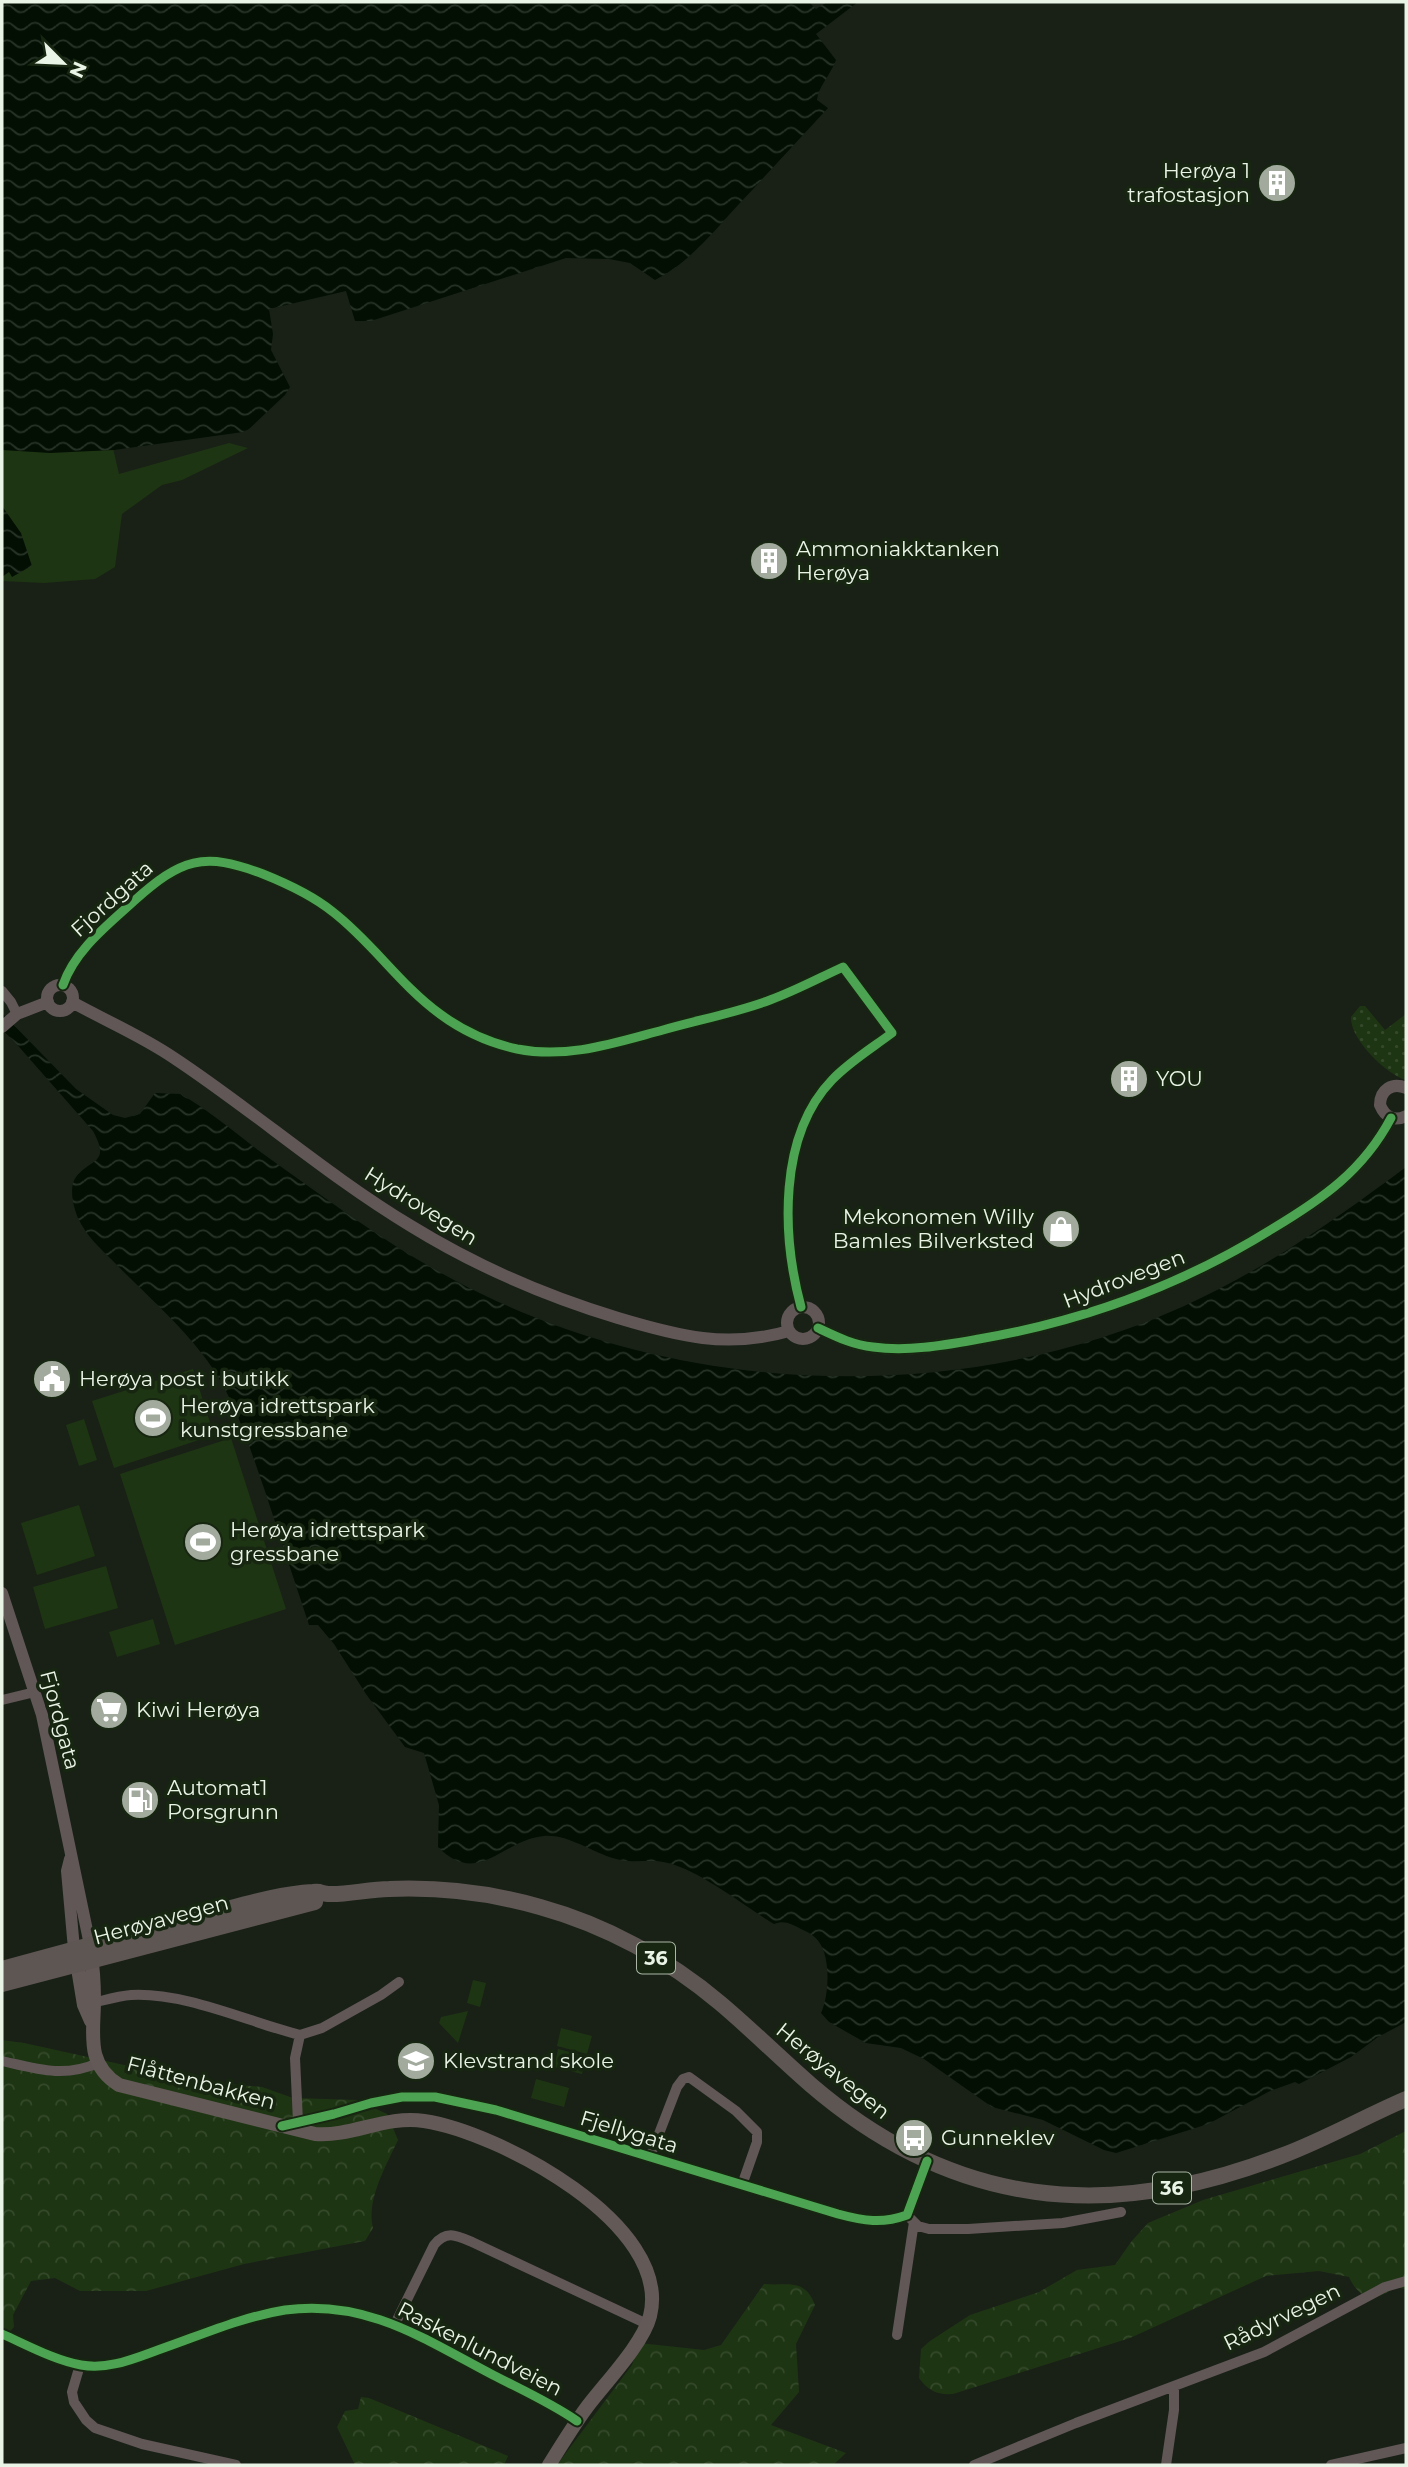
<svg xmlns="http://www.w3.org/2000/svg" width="1408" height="2467" font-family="Montserrat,sans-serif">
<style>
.grass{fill:url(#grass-dots)}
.forest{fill:url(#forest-crowns)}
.green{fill:#1e3513}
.water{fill:url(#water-waves)}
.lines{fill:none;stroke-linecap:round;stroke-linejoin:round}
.minor{stroke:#615757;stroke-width:10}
.tertiary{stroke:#615757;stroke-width:12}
.secondary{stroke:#635957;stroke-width:14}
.trunk{stroke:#5e5653;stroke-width:16}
.cycleway-casing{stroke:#172611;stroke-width:13}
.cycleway{stroke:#4ca352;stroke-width:9}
.labels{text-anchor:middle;stroke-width:7;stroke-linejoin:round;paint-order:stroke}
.shield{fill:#172611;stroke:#abb6a6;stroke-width:2}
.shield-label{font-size:19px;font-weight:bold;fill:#eaf4e6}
.poi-label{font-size:21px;fill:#eaf4e6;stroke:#172611;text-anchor:start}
.street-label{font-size:21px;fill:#eaf4e6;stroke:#172611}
</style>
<defs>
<pattern id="grass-dots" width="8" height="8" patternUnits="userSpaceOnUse" patternTransform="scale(1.75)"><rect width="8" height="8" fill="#1e3513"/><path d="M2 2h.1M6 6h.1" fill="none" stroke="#34492a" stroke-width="1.8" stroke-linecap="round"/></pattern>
<pattern id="forest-crowns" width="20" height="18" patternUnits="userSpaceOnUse" patternTransform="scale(1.75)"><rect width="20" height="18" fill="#1e3513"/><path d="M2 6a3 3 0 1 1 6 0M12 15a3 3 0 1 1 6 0" fill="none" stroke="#34492a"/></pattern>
<pattern id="water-waves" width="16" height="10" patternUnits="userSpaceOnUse" patternTransform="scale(1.75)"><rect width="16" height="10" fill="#020f02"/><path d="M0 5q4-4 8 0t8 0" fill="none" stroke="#273327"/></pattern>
</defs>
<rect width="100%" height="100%" fill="#192116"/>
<!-- grass -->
<path class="grass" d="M1360,1006H1365L1385,1030L1406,1014V1080C1386,1074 1350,1039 1351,1017Z"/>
<!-- forest -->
<path class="forest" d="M2,2040L24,2043L197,2081L262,2087L293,2098L357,2100L387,2114L398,2140C386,2166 366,2200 373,2228L365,2241L244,2264L146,2291H80L55,2278L31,2281L13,2315L14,2327L2,2340Z
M1406,2131V2289L1395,2287C1376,2302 1360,2301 1349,2277L1319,2271L1266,2276L1130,2338L953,2394C938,2395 928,2391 919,2378L921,2349L930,2341L970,2315L1039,2292L1077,2270L1115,2265L1131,2242L1148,2223L1203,2200L1360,2154Z
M764,2284C788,2286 805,2278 815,2305L796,2344L799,2392L771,2425L846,2453L833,2465H557L632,2365L639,2343L704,2350L721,2345Z
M361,2397L369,2398L508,2456L504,2465H355L337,2427L345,2411L358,2409Z"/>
<!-- green -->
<path class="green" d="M229,443L248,448L182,480L162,485L122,514L115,567L95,579L44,583L2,581V445L112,444L119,474Z
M193,1369L214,1435L114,1468L92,1401Z
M84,1419L97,1460L79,1466L66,1425Z
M231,1438L286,1609L175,1645L120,1474Z
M79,1505L95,1556L37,1575L21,1523Z
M106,1566L118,1608L45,1629L33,1587Z
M153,1619L160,1644L117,1657L109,1632Z
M473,1980L486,1983L480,2007L467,2003Z
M468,2011L458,2043L439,2023L441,2017Z
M561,2028L592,2036L587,2054L557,2046Z
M558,2049L586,2056L582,2074L554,2067Z
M536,2079L569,2088L564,2107L531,2098Z"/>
<!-- water -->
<path class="water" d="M2,2H809L816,9L827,2H858L816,34L836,60C831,74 818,87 817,100L828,108C798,140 769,172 739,204C714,231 689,263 655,280L630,263L609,259L566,258L371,321H355L346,291L269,309L273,334L271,350L290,387L285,395L249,429L243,432L114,450L50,453L2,450Z
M2,506L21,533L32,566L12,577L9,572L2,577Z
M2,1013L76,1089L113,1115L125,1118L140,1114L155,1093L180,1094C209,1110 235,1133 262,1153C325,1198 386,1244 454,1280C673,1397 955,1409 1182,1307C1264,1270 1335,1220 1406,1167V2022L1378,2037L1351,2057L1299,2084L1295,2082L1270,2091L1208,2124L1116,2153L1104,2150L1043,2120L992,2107L924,2059L901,2048L866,2043L829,2022L821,2013C829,1996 831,1958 819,1942C815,1936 808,1932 801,1929C791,1924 785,1920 774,1924C744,1906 701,1871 668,1863C652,1859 636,1863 620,1860C595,1855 570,1834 544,1836C501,1840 479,1888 438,1847L439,1805L424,1753L405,1747L366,1694L334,1644L318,1625H309C295,1582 280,1538 266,1494C249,1446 235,1396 203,1355C178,1322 144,1293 115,1263C102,1250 86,1236 78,1218C74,1209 68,1187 76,1177C91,1158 111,1164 93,1131L13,1040L2,1030Z"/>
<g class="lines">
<!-- minor -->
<path class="minor" d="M63,985C75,950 108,925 134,901C181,859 203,851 263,874C288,884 312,895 333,912C372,942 400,985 440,1014C463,1031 490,1043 517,1049C568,1059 614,1043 663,1030C698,1020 735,1013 770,1000C795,991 819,978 843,967L892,1033C872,1048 849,1062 832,1080C778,1136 782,1236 801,1307
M2,991L11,1002L17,1014
M2,1700L35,1692
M88,2004C102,2001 117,1996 131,1995C185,1992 248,2022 300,2035
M2,2061C37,2069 64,2078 98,2063
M298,2122L295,2058L300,2035L322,2028L381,1995L399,1982
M284,2125L334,2114L371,2103L402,2097H435L496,2110L838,2214C864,2221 882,2224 907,2215L927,2161
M650,2157L677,2087L683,2079L689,2077L736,2111L757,2132V2142L742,2185
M907,2215L918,2226L929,2229H968L1063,2223L1121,2212
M395,2324L434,2245C446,2230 456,2235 472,2242L647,2324
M2,2334C27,2345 54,2360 81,2365C108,2370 133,2359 158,2350C199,2336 241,2317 285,2310C367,2299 424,2339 493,2375C522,2390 551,2403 577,2421
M897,2335L914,2222
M80,2365L72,2392L74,2402L86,2420L95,2428L142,2444L236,2465
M974,2465L1076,2423L1264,2352L1385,2287L1406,2281
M1166,2465L1174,2410V2386
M1331,2465L1406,2448"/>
<!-- tertiary -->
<path class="tertiary" d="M47 998a13 13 0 1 1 26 0a13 13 0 1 1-26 0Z
M72,1002C106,1021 142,1036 174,1058C254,1111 328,1176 411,1226C476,1266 545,1296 618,1318C678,1336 727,1349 789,1331
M2,1027L17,1014L48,1002
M1406,1088C1392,1082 1380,1090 1380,1105C1385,1117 1394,1122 1406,1116
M787 1323a16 16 0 1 1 32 0a16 16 0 1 1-32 0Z
M818,1328C837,1337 853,1345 873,1347C908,1352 945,1345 979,1339C1084,1321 1182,1285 1272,1229C1322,1199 1363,1171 1391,1118
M2,1593L42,1715L90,1945
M70,1859L67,1871L74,1949"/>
<!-- secondary -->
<path class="secondary" d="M90,1950C93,1967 94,1984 94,2000C94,2033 85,2064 119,2085L315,2134C352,2137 386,2115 424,2121C498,2132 673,2224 650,2316C643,2344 605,2383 587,2407C573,2426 561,2446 549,2465
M76,1956L84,2005L91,2021"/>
<!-- trunk -->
<path class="trunk" d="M2,1969C68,1951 134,1933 201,1916C237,1907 275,1894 313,1892C323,1891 317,1893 328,1894C347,1895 369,1889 389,1889C439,1887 491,1893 540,1907C605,1925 668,1959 720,2003C751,2029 780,2058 811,2085C954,2208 1108,2223 1281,2156C1324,2140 1364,2117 1406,2099
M2,1984L315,1902"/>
<defs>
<path id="cycleway" d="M63,985C75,950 108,925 134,901C181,859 203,851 263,874C288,884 312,895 333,912C372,942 400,985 440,1014C463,1031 490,1043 517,1049C568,1059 614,1043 663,1030C698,1020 735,1013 770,1000C795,991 819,978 843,967L892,1033C872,1048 849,1062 832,1080C778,1136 782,1236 801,1307
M818,1328C837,1337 853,1345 873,1347C908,1352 945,1345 979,1339C1084,1321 1182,1285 1272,1229C1322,1199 1363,1171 1391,1118
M282,2126L334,2114L371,2103L402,2097H435L496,2110L838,2214C864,2221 882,2224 907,2215L927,2161
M2,2334C27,2345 54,2360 81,2365C108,2370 133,2359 158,2350C199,2336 241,2317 285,2310C367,2299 424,2339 493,2375C522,2390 551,2403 577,2421"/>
</defs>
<!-- cycleway casing -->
<use href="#cycleway" class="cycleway-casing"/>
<!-- cycleway -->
<use href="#cycleway" class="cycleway"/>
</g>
<!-- icons -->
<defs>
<symbol id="building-disc" viewBox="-11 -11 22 22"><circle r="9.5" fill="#a1aa9d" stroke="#172611"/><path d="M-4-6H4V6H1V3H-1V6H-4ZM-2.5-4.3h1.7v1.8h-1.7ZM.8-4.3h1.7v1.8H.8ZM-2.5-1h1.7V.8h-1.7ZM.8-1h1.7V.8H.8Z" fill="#fff"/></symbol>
<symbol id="shop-disc" viewBox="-11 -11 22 22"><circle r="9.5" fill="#a1aa9d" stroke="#172611"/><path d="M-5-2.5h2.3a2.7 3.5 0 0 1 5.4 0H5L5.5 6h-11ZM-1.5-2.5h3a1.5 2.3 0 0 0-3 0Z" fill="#fff"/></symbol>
<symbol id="civic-disc" viewBox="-11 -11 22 22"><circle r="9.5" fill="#a1aa9d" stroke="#172611"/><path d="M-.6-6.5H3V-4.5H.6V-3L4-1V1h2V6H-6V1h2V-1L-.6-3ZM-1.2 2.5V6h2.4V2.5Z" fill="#fff"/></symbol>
<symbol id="stadium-disc" viewBox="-11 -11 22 22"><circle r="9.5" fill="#a1aa9d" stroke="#172611"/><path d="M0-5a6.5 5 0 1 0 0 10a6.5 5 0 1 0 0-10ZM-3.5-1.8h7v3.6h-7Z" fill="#fff"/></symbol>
<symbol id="supermarket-disc" viewBox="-11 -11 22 22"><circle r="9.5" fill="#a1aa9d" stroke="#172611"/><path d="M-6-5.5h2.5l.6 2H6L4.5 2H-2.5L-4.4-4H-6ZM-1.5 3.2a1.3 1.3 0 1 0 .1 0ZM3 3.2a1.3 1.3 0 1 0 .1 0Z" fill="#fff"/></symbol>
<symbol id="fuel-disc" viewBox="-11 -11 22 22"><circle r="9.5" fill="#a1aa9d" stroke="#172611"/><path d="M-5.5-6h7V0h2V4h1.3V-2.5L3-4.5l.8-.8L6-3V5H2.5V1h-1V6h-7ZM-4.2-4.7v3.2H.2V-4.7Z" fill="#fff"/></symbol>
<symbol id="school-disc" viewBox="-11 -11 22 22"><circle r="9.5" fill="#a1aa9d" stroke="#172611"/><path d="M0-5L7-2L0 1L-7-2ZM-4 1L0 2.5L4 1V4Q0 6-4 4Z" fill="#fff"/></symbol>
<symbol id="bus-disc" viewBox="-11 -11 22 22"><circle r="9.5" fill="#a1aa9d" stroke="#172611"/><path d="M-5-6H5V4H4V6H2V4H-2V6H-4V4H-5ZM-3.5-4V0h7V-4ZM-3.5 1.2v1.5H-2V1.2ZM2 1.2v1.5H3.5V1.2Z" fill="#fff"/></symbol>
</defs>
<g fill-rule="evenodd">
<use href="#building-disc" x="1255" y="161" width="44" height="44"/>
<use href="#building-disc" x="747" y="539" width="44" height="44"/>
<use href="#building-disc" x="1107" y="1057" width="44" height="44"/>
<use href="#shop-disc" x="1039" y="1207" width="44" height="44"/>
<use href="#civic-disc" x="30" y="1357" width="44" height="44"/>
<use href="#stadium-disc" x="131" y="1396" width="44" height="44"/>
<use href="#stadium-disc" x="181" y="1520" width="44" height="44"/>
<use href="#supermarket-disc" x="87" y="1688" width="44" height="44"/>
<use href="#fuel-disc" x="118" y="1778" width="44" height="44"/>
<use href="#school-disc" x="394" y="2039" width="44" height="44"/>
<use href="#bus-disc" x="892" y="2116" width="44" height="44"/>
</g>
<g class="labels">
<!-- shield labels -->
<g class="shield">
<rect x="637" y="1942.5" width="38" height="31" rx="5"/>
<rect x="1153" y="2172.5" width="38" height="31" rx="5"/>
</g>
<g class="shield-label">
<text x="656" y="1965">36</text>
<text x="1172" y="2195">36</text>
</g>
<!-- poi labels -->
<g class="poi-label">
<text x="1250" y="178" text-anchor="end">Herøya 1<tspan x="1250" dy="24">trafostasjon</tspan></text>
<text x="796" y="556">Ammoniakktanken<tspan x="796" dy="24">Herøya</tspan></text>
<text x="1156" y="1086">YOU</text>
<text x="1034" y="1224" text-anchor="end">Mekonomen Willy<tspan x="1034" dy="24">Bamles Bilverksted</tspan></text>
<text x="79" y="1386">Herøya post i butikk</text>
<text x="180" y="1413">Herøya idrettspark<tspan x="180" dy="24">kunstgressbane</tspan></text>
<text x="230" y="1537">Herøya idrettspark<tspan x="230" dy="24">gressbane</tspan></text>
<text x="136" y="1717">Kiwi Herøya</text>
<text x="167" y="1795">Automat1<tspan x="167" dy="24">Porsgrunn</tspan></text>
<text x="443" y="2068">Klevstrand skole</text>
<text x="941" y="2145">Gunneklev</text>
</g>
<!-- street labels -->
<g class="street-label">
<text transform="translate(112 899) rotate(-42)" y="7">Fjordgata</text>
<text transform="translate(421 1206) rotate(32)" y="7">Hydrovegen</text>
<text transform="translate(1124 1279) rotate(-21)" y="7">Hydrovegen</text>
<text transform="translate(60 1720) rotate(75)" y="7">Fjordgata</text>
<text transform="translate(161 1920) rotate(-15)" y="7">Herøyavegen</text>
<text transform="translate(833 2071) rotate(39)" y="7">Herøyavegen</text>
<text transform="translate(201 2083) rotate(15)" y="7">Flåttenbakken</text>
<text transform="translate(629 2132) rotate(17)" y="7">Fjellygata</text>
<text transform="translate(1282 2317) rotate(-26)" y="7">Rådyrvegen</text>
<text transform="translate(480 2349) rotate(27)" y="7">Raskenlundveien</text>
</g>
</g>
<!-- border -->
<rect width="1408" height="2467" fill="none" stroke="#eaf4e6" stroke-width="7"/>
<!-- north arrow -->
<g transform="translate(63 63) rotate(114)" stroke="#172611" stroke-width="5" paint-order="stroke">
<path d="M0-5L12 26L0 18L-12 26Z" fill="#eaf4e6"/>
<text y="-10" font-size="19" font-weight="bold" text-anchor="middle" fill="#eaf4e6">N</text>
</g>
</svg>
